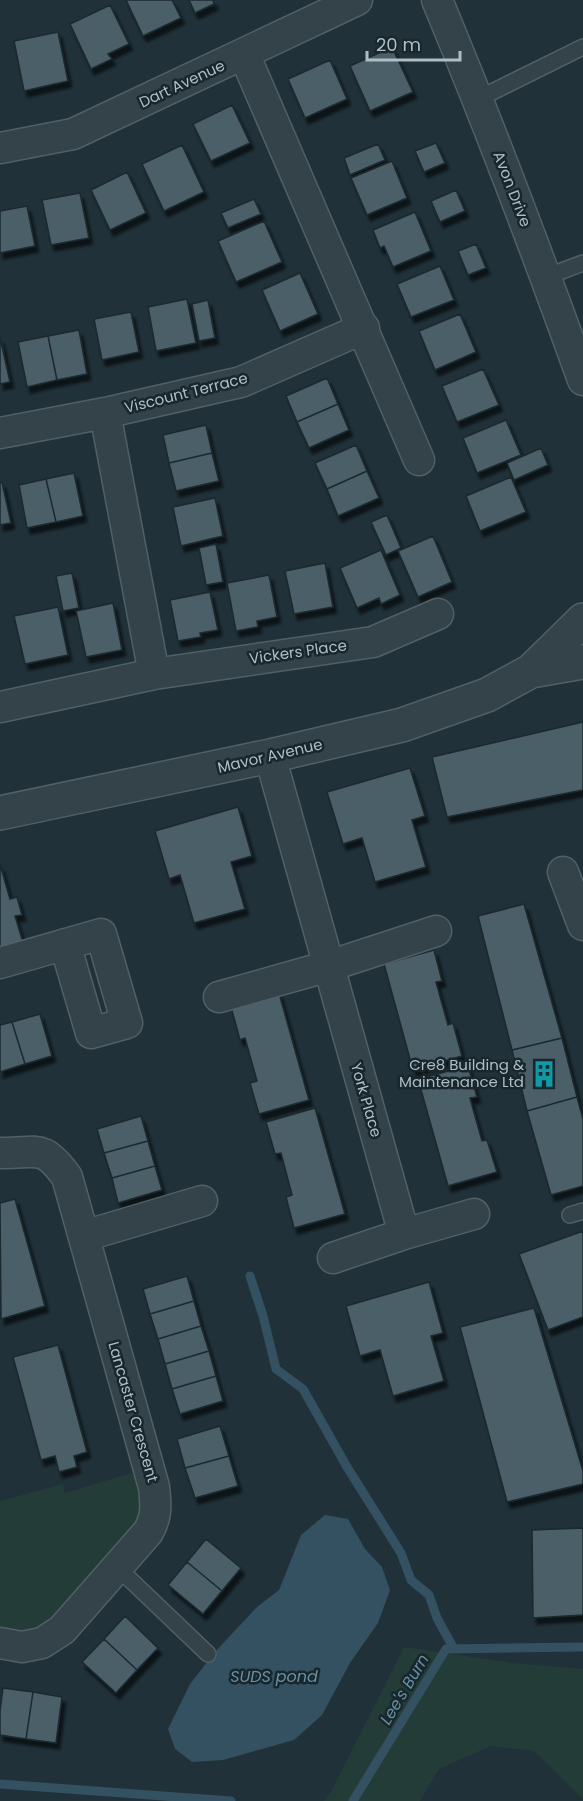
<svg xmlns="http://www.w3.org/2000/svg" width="583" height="1801" font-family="Poppins,sans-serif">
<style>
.green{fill:#233c37}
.water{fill:#335161}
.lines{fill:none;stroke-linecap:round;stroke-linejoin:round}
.stream{stroke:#335161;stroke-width:9}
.building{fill:#4b5e68;stroke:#1b292f;stroke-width:1.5;filter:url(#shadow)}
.service-casing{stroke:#516067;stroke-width:18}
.minor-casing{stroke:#516067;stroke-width:33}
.tertiary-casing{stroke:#516067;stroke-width:36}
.service{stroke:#344249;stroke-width:15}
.minor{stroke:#344249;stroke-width:30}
.tertiary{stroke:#344249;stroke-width:33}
.labels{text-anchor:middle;stroke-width:5;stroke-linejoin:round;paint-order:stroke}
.street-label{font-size:15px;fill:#aebdc6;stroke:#19272d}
.poi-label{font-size:15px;fill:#aebdc6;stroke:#19272d;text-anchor:end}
.water-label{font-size:16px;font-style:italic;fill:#6691a6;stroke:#19272d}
</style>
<defs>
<filter id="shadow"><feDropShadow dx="3.5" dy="6" stdDeviation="1.5" flood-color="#0009"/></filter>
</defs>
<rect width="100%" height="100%" fill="#203139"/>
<!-- green -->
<path class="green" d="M135,1472L143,1506L134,1533L49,1627L22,1632L0,1628V1501L63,1484L65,1493Z
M404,1647L513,1663L583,1669V1799L534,1751L491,1746L439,1769L420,1801H324L332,1790Z"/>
<!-- water -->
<path class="water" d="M325,1515L348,1519L365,1549L382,1567L390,1590L378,1623L350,1663L322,1715L294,1740L223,1760L192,1762L175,1749L168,1729L190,1684L215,1652L257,1607L279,1590L301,1535Z"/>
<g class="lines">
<!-- stream -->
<path class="stream" d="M250,1276L263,1316L276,1369L303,1389L347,1467L401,1553L411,1580L429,1595L437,1618L454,1649
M0,1784L231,1801
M353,1801L446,1649L583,1647"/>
</g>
<!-- building -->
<path class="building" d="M126,0H172L181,18L143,36Z
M189,0H213L214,4L195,13Z
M110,5L129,44L108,54L112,59L91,69L70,24Z
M58,32L68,81L24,91L14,41Z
M392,47L413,92L370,111L350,66Z
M330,60L347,99L305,118L288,79Z
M232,105L250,143L211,161L193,124Z
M436,143L445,163L424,172L415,151Z
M378,144L385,160L350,175L344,158Z
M182,145L204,192L164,211L142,164Z
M392,161L407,198L367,215L351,178Z
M127,172L146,213L110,230L91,190Z
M456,190L465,211L440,222L431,201Z
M80,193L89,238L51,245L42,200Z
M254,199L261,214L228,228L221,213Z
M27,206L35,246L0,253V211Z
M415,212L431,251L393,267L384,246L380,248L373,230Z
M264,221L282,262L236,282L218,241Z
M476,244L486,268L468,275L458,251Z
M440,266L454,300L411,317L397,284Z
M300,273L318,314L280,331L262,290Z
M187,299L196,343L156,351L148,307Z
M208,300L215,338L199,341L192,304Z
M131,312L139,352L102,360L94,319Z
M460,314L476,352L435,370L419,331Z
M79,330L87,374L57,380L48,336Z
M48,336L57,380L27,387L18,342Z
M0,337L10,382L0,384Z
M483,369L499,405L457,422L442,386Z
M327,378L338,404L297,422L286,396Z
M338,404L349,430L309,448L297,422Z
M506,420L521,455L477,473L463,438Z
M206,425L212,453L169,463L163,435Z
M356,445L367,471L327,489L315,463Z
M541,448L548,465L514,480L507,463Z
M212,453L219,481L176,491L169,463Z
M367,471L379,498L338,516L327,489Z
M74,473L83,516L56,522L46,479Z
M511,477L526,512L480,531L466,496Z
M46,479L56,522L27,528L19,485Z
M2,482L11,523L0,525V483Z
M215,498L223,536L181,546L173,507Z
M387,515L401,548L386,555L371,522Z
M433,536L452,582L418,597L398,551Z
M216,544L223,582L206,585L199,548Z
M381,550L400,595L381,604L379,598L357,608L340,568Z
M325,563L333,607L294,614L285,571Z
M72,573L79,608L63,611L56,576Z
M269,575L277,617L257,621L258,627L236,631L227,583Z
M210,592L218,630L200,633L201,637L178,641L170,600Z
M113,603L122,650L86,657L76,611Z
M58,607L68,655L25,664L14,616Z
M583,722V790L447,817L432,757Z
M410,768L425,816L412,820L426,867L375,882L362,838L343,844L327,792Z
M238,807L252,856L231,862L245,909L194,923L180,875L169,879L155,831Z
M0,864L10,899L17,897L22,915L15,916L23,942L0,949Z
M524,904L562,1038L512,1050L478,916Z
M434,950L442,981L436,982L448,1025L453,1023L462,1056L413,1070L384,964Z
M279,993L309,1100L259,1114L250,1083L257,1081L245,1038L240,1040L231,1007Z
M40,1014L52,1056L25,1064L12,1022Z
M12,1022L25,1064L0,1072V1025Z
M562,1038L577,1097L527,1111L512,1050Z
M468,1066L477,1097L470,1098L482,1141L487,1140L497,1172L448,1186L418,1079Z
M577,1097L583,1119V1186L551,1195L527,1111Z
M315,1108L345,1214L294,1228L286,1197L292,1195L281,1153L275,1154L266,1122Z
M141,1116L148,1141L104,1153L97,1129Z
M148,1141L155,1166L112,1178L104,1153Z
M155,1166L162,1190L118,1203L112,1178Z
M15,1199L45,1306L1,1319L0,1203Z
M583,1231V1317L548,1330L519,1254Z
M187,1276L194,1301L150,1314L143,1289Z
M429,1282L443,1333L431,1336L444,1381L393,1396L380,1350L360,1356L346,1306Z
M194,1301L201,1326L158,1339L150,1314Z
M534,1308L583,1471V1484L507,1502L460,1327Z
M201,1326L209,1351L165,1364L158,1339Z
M58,1345L87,1452L74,1456L77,1467L59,1472L55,1456L41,1460L13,1357Z
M209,1351L216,1376L172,1389L165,1364Z
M216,1376L223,1401L180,1414L172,1389Z
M220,1426L229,1456L185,1468L177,1439Z
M229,1456L238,1486L195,1498L185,1468Z
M583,1528V1615L533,1618L532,1530Z
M206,1539L241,1568L222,1591L187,1562Z
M187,1562L222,1591L203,1614L168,1585Z
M125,1616L158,1648L137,1670L104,1639Z
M104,1639L137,1670L116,1693L82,1662Z
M3,1688L33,1692L26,1739L0,1735V1711Z
M33,1692L62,1697L56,1743L26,1739Z"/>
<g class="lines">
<defs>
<path id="service" d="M478,99L583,47
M546,277L583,263
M570,1215L583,1211
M117,1567L208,1654"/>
<path id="minor" d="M437,0C489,125 537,252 583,380
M244,54L419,460
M0,148L73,134L357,0
M105,413L154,674
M0,433L105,413L241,382L364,328
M0,707L154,674L373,642L438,614
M270,756L404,1234
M563,872L583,925
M0,963L101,934L127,1023L91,1033L65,944
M219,997L329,966L436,931
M0,1153C37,1154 42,1142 67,1177L154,1487C156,1504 157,1517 148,1532L62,1630L42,1643L22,1647L0,1643
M84,1236L202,1201
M333,1258L404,1234L474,1214"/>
<path id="tertiary" d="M531,671L583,662
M0,813L270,756L402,725L487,695L531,671L583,620"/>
</defs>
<!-- service casing -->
<use href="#service" class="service-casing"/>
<!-- minor casing -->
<use href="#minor" class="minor-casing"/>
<!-- tertiary casing -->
<use href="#tertiary" class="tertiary-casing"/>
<!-- service -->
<use href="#service" class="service"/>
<!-- minor -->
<use href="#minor" class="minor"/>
<!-- tertiary -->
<use href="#tertiary" class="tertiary"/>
</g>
<!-- icons -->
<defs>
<symbol id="building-bare" viewBox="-9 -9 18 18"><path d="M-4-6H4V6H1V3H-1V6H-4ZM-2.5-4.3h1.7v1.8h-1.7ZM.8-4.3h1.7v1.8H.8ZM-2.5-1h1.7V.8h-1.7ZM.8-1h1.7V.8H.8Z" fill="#0f9aa8" stroke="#19272d" stroke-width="2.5" paint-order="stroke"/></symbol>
</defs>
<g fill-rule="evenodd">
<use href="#building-bare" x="525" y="1055" width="38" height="38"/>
</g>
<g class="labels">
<!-- street labels -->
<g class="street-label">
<text transform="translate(182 84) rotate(-25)" y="5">Dart Avenue</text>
<text transform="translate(512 189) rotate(69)" y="5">Avon Drive</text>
<text transform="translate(186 393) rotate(-14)" y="5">Viscount Terrace</text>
<text transform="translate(298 652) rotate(-8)" y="5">Vickers Place</text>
<text transform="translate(270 756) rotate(-13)" y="5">Mavor Avenue</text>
<text transform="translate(366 1100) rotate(74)" y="5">York Place</text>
<text transform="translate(133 1412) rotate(74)" y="5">Lancaster Crescent</text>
</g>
<!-- poi labels -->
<g class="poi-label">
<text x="524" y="1070">Cre8 Building &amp;<tspan x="524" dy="17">Maintenance Ltd</tspan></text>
</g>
<!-- water labels -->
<g class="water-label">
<text x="274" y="1682">SUDS pond</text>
<text transform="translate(404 1689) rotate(-59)" y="6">Lee's Burn</text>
</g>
</g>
<!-- scale -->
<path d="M367 51v9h93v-9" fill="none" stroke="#aebdc6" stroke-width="3"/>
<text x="376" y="51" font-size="18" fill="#aebdc6" stroke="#19272d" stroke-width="4.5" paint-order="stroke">20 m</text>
</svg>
